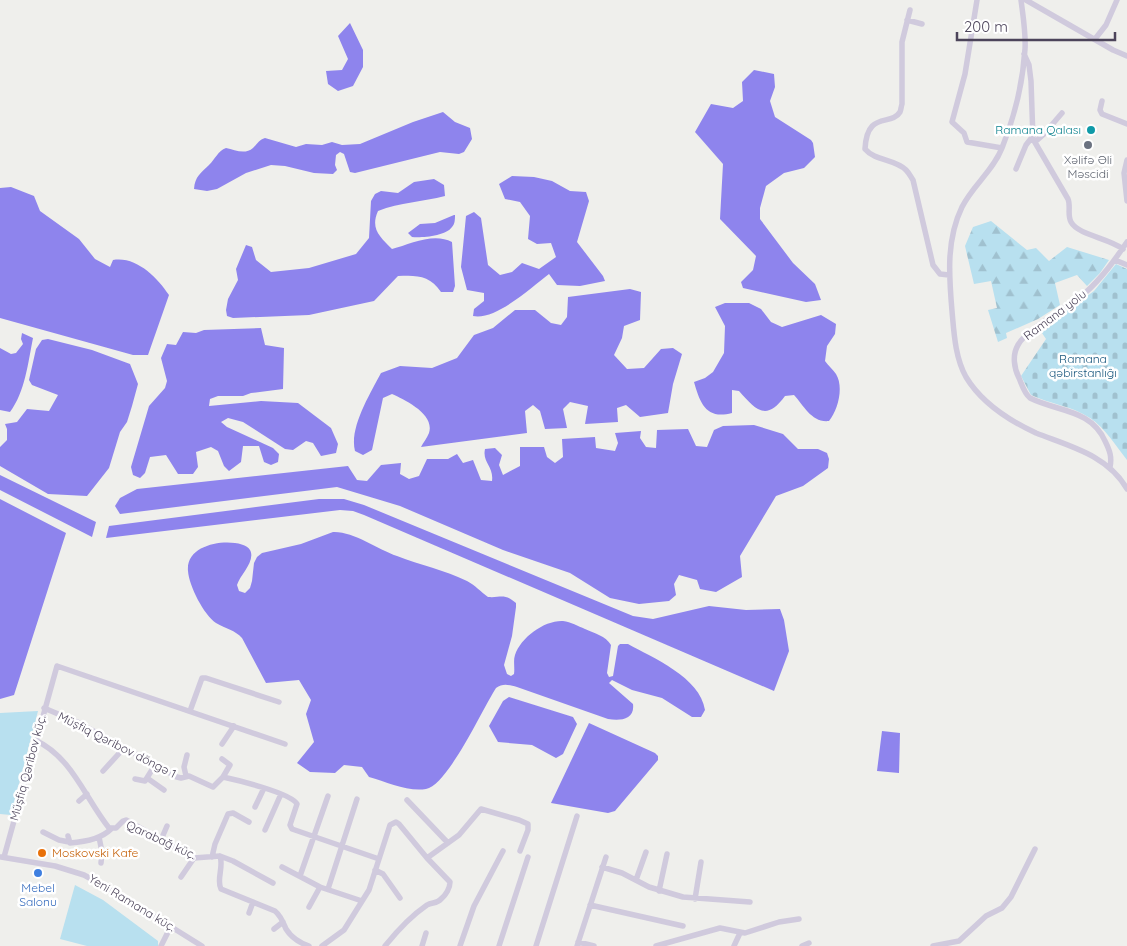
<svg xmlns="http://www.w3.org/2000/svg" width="1127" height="946" font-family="Quicksand,sans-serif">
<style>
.forest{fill:url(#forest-firs)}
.cemetery{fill:url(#cemetery-stones)}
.park{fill:#b8e0ef}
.water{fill:#8e84ed}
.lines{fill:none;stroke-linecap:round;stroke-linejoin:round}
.minor{stroke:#d0cadd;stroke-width:5.5}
.culture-dot{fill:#0f9aa8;stroke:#fff;stroke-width:2}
.worship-dot{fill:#6b7280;stroke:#fff;stroke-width:2}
.food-dot{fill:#e8710a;stroke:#fff;stroke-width:2}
.shop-dot{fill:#3f7fe0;stroke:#fff;stroke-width:2}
.labels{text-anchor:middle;stroke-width:5;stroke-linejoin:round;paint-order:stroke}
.culture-label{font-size:12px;fill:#0d838f;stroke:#fff;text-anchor:end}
.worship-label{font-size:12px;fill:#5b616d;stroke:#fff}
.street-label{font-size:12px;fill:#4c445a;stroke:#fff}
.park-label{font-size:12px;fill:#15547b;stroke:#fff}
.food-label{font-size:12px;fill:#c56008;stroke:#fff;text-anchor:start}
.shop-label{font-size:12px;fill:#366cbe;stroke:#fff}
</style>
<defs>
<pattern id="forest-firs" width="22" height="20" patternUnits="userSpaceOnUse" patternTransform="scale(1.25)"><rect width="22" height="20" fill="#b8e0ef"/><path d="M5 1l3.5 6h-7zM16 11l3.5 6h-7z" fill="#a0c1cf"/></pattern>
<pattern id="cemetery-stones" width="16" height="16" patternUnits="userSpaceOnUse" patternTransform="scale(1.25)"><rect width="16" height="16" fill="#b8e0ef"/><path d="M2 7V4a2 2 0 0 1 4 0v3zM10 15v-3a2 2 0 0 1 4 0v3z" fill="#a0c1cf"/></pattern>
</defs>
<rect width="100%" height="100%" fill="#efefec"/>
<!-- forest -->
<path class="forest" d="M991,221L1027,250L1036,248L1049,261L1067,247L1109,260L1100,273L1087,286L1077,275L1055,283L1060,305L1038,319L1006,333L1007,338L998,342L988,310L997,308L991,281L974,284L965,246L973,227Z"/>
<!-- cemetery -->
<path class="cemetery" d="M1116,264L1127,269V460C1116,446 1105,428 1090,418C1072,406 1050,404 1031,395L1021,376L1046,339L1040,330L1094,291Z"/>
<!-- park -->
<path class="park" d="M38,711L11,815L0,814V713Z
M75,885L103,900L158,941V946H87L60,939Z"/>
<!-- water -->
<path class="water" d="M350,23L363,50V67L353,86L338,91L328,84L326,71L342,70L348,59L338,36Z
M754,70L774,74L775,87L770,101L775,117L811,140L813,143L815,157L804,168L784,173L766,186L760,208V219L793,263L815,284L821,300L806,302L743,288L741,282L753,270L756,256L720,219L723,164L695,132L711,104L733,108L743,101L742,82Z
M443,112L455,122L470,128L472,139L464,152L459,154L440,152L355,173L350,172L344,154L340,152L336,155L335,165L337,170L333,174L314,173L285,166L271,165L246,173L217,189L207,191L194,189C195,176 201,173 209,165C215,159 218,151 226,148C235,150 245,155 253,148C258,143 259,140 265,138L296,147L306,144L322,145L332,142L342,145L360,144L413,122Z
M512,176L534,177L552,181L570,191L586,192L589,201L577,242L603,276L605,281L580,286L557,285L549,274C532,287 495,321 473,316L474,309L484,301V293L467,290L461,267L466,216L474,212L481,218L488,265L500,275L512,272L522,263L539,269L556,257L551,243L537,244L528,239L530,216L520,202L505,199L499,184Z
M434,179L444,185L445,196C423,202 400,202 378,211C370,229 380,237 392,249C410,244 434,232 452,242L455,286L453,292H441C430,275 416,275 398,276L374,301L309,315L233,318L227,316L226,310L228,299L238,280L236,269L246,245L252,247L256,260L271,272L309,268L356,254L369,238L371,201L375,194L381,191L398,193L414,182Z
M11,187L34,196L40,211L79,239L95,259L110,267L113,260C136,256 157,277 169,295L148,355H133L0,318V188Z
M454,215H455C455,219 455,224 452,227C446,236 422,238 412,237L408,233L420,224L435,223Z
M630,289L641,292L640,320L624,326L622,338L614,355L627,369L644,368L661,349L673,348L682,354L673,384L668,413L640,417L626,405L617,408L618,422L585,424L588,406L570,402L563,409L567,428L545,429L540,411L533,405L525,411L527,433L421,447C423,443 427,438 429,433C435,414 405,400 392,394L383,398L372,450L363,455L355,451C349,428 370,394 381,373L400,366L432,368L457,358L474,335L493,328L515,310H535L551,323L561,325L567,317L568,297Z
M725,303H749L761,309L771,322L782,327L821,315L836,324L835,334L827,346L825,361C828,365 833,370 836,374C844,387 838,410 829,421C812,423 804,406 794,395L785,396C766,422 756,410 739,391L732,390V413C706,420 700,403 694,382L705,378L713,372L724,353L725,326L715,307Z
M261,328L265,345L284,348L283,389L251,393L243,396H218L210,399L209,406L261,401L298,403L331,428L338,444L336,453L321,456L313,443L306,441L293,450L285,449L243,422L228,418L221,422L227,427L273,448L279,454L278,462L271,465L264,462L259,446H243L241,462L229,471L224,466L218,451L211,447L196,452L198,467L193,474H178L166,455L150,457L145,473L140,478L133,475L131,467L149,406L165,388L167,381L161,358L167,344L176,345L183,332L196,333L204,330Z
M22,333L33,338C28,363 25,392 10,412L0,410V348L11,354L16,353L23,344L21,339Z
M48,339L92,350L130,364L138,384L132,406L127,422L120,432L109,468L87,496L48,494L0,466V447L7,440V429L5,424L17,422L27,409L49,411L58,395L32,385L29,380L36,349L42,340Z
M754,425L783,434L798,449H818L827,453L829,459L828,468L803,486L776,496L740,556L742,577L716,592L700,589L697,580L679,575L674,584L676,595L669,601L639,604L610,598L570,573L503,550L400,506L337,487L120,514L115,506L120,498L137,489L348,466L357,480L367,481L381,465L401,463L400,474L409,479L419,476L427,459H448L457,454L463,463L473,460L481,480L492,481C494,466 482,463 485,449L495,448L502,455L499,465L503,475L520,466V447H544L547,457L555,463L563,457L562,439L595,437L596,448L615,451L618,443L615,433L641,431L640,438L646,447L656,448L657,430L688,429L696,446L707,447L714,430L723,426Z
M0,475L96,522L92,537L0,490Z
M0,499L66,533L14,695L0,699Z
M319,499H344L364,505L633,616L653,619L709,606L746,610L780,609L784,620L789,651L774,691L364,515L353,511L340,510L106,538L109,526Z
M333,532C353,531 377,549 397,556C420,565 445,570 467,581C475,585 481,592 488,597C501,598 504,593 516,603V607L512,636L504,665L507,674L511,676L514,674C515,667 513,661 515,655C521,637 545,620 563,621C571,622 578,626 585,629C594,633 606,636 611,645L607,673L609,677L613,676L618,646L620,644H628C653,658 700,677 705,710L701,717H692L662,698L632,690L612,680L609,683L633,704C635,720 620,721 608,719L517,687C509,685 503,683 496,688C483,708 448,785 426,789C408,792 387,782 369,777L362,767L344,765L335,773L310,772L297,763L314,742L306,714L311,700L299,680L266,683L242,638C235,630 226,629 216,623C204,615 189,586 188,571C185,539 243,537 250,550C256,561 240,575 237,585L239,591L245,593L250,588L252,581L254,563L257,557L262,553L301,544Z
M509,697L573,717L577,724L563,754L556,758L532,745L498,742L489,726L503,701Z
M589,723L655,753L658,756V760L615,811L608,813L551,803Z
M882,731L900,733L899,773L877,771Z"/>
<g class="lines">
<!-- minor -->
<path class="minor" d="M977,0L965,74L952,122L964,133L967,142L1002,148
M1021,0C1023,16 1026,33 1025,49C1023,81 1014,118 1002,148C993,171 973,185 962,207C946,240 949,276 952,311C954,333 955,357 966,377C981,402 1010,421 1036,433C1069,446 1108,455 1127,489
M1026,0L1113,50L1127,56
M910,10L902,42V104C901,107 901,110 900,112C891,127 867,110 865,149C875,161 895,159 906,170C909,173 911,177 913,180L933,265L940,274L949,275
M907,20L922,24
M1095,39L1106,25L1117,0
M1024,54L1029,65L1031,81L1033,139L1068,199C1071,206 1067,215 1071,222C1078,235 1109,238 1123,249
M1102,101L1100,110L1102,114L1127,124
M1035,142L1044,134L1062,113
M1127,160L1124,173L1127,201
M1016,169L1026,145L1033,136
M1115,260L1127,265
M1110,467C1112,457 1110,451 1105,441C1091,409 1058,412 1030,398C1024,393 1022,385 1019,378C1014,368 1012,355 1018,345C1026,329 1069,307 1085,293C1102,278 1114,261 1127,242
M44,708L77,722L177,777L181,778L189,776L213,787L223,777C237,780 291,793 297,804L290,825L292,829L379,859
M190,711L202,678H206L279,702
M35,740C72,757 85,798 109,828H116L123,821L126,820L194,858L220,856C224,867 216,880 221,889L275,911C281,916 283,922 286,929C291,937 300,943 309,946
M222,744L234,726
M222,759L230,765L223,777
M103,771L124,748
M186,776L184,767L187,755
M147,778L164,790
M135,779L145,781L155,765
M407,800L448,843
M79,801L87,794
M255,807L264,788
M265,830L281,794
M43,832L59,840L69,842
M68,836L70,843C84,842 101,839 111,829
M99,837L102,852L101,863
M161,840L167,826
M220,856L233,861L273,883
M1,857L55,866L84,875L120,895L202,946
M4,857L57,666L285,744
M212,857L215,844L228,814L233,813L249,822
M427,858L459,835L481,809L519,820L528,824V830L520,851
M282,867L320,887L362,901
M602,867L622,873L649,887L683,897L750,902
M375,870L383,874L400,898
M300,876L328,796
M181,877L194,858
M636,880L646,852
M328,889L357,799
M659,891L667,854
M695,899L701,862
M590,905L683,926
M309,907L320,887
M249,913L253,902
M274,929L283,922
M578,942L594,946
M161,946L171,926
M322,946L344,930L369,890L390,825L396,822L399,824L427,858L450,882C450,888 446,895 441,899C437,904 432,902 427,905C411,916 397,931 385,946
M422,946L426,933
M460,946L474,906L503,851
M499,946L528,857
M536,946L577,816
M577,946L606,857
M656,946L720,928L745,933L779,922L799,919
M734,946L740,933
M802,946L809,943
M933,946L959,941L986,916L1002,908L1011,897L1035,849"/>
</g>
<!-- markers -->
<circle class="culture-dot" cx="1091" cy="130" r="5"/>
<circle class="worship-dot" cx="1088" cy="145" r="5"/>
<circle class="food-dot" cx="42" cy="853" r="5"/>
<circle class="shop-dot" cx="38" cy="873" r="5"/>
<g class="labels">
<!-- culture labels -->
<g class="culture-label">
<text x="1081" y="134">Ramana Qalası</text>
</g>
<!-- worship labels -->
<g class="worship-label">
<text x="1088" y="164">Xəlifə Əli<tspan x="1088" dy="14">Məscidi</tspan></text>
</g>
<!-- street labels -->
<g class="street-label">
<text transform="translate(1055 315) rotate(-37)" y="4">Ramana yolu</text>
<text transform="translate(117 745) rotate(27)" y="4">Müşfiq Qəribov döngə 1</text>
<text transform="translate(28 768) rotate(-75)" y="4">Müşfiq Qəribov küç.</text>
<text transform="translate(161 840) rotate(25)" y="4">Qarabağ küç.</text>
<text transform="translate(132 903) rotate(31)" y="4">Yeni Ramana küç.</text>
</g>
<!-- park labels -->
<g class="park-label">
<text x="1083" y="363">Ramana<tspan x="1083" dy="14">qəbirstanlığı</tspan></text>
</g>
<!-- food labels -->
<g class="food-label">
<text x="52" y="857">Moskovski Kafe</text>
</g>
<!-- shop labels -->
<g class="shop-label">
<text x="38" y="892">Mebel<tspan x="38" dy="14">Salonu</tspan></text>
</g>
</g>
<!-- scale -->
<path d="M957 32v8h158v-8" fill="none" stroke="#4c445a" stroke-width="2.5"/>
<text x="964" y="32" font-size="15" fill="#4c445a" stroke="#ffffff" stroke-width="4" paint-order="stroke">200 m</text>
</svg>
